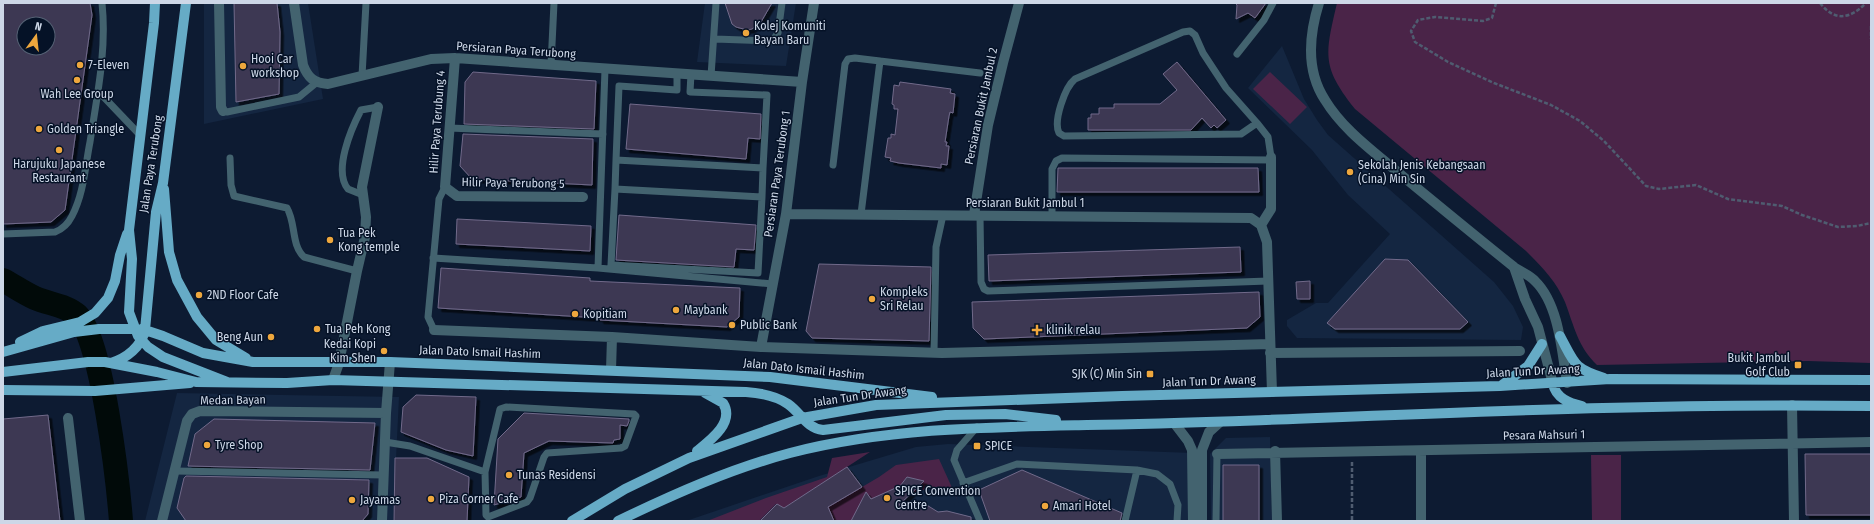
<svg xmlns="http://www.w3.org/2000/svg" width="1874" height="524" font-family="'Fira Sans Condensed',sans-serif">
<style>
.built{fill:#142641}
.green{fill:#4a2448}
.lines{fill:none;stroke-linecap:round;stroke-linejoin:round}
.stream{stroke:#010a09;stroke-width:4}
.river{stroke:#010a09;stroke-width:24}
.building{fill:#3d3753;stroke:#716a8a;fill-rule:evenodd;filter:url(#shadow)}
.path{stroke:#4f5c70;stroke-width:2.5;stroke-dasharray:4 2;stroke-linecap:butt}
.service{stroke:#43636f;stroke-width:7}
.minor{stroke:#43636f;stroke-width:10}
.tertiary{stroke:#43636f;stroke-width:10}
.primary{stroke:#66abc6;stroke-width:10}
.poi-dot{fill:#eea73d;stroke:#051227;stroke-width:1.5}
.labels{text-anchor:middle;stroke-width:3;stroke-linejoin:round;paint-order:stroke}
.poi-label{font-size:12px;fill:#cdd7e7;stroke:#051227;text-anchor:start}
.street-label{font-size:12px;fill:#cdd7e7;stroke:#051227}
</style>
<defs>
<filter id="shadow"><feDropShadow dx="3.5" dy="3.5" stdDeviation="0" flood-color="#0009"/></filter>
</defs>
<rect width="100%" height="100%" fill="#0d1b32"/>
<!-- built -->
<path class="built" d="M204,3H308L323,99L204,124Z
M705,3H796L786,66L697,62Z
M1282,46L1304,99L1317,120L1328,135L1494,282L1513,306L1523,327L1521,340L1297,338L1287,326V320L1316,303H1328L1390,234L1348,195L1312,150L1248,88Z
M177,393L399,397L393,521H145Z
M1270,437L1272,521H1211L1210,454L1226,438Z
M948,444L1193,453V521H686L819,476L916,447Z"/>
<!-- green -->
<path class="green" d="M1337,3H1871V363L1808,361L1597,365C1578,347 1574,326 1565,302C1556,281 1542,267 1526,251L1355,109C1321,66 1325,55 1337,3Z
M1270,72L1307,107L1290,124L1253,89Z
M870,452L784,508L776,504L759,521H707L766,498L827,477L832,458Z
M1591,455H1621V521H1592Z
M939,459L959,503C956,496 951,488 942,487C927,484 895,503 881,509L908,495L922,481L907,477L900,486L853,521H834L828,507L879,477L896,465Z"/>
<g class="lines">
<!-- stream -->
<path class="stream" d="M65,308L69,300"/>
<!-- river -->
<path class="river" d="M3,280C14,286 24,293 35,298C48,304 66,305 77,315C102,338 118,483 121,521"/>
</g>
<!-- building -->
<path class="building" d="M3,3H90L92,15L65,210L51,222L3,224ZM24,24H48V48H24Z
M234,3H277L280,32L279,94L236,102Z
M725,3H772L761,22L752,29L747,30L736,27L732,24Z
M1235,3H1266L1255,18L1248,13L1236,19L1237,5Z
M1177,62L1226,120L1217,128L1214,125L1211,128L1202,118L1191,130H1088V118H1091V114H1099V108H1114V104H1160L1177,90L1163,74Z
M473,72L596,81L594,129L464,124L465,82Z
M900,82L951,89L950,93L955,94L953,113L950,112L949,116L945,142H947L946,146H949L947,165L941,164V168L899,163L890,161L891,158L885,157L888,138H891V134L895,135L898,109H894V105L892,104L894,85L899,86Z
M630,104L761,114L760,139L748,138L746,159L626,149Z
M463,134L593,139L592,185L472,179L460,166Z
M1058,168H1258L1259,192H1057Z
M619,215L756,225L754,250L736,249L734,267L616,260Z
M457,219L591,226L590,251L456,244Z
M1240,247L1241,272L989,281L988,255Z
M1385,259L1408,260L1468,322L1460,329H1335L1327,323Z
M819,264L931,267L929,341L812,338L806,331Z
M441,268L590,278V281L740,288L739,317L727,327L600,320V318L438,308Z
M1310,281V299H1297L1296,282Z
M1259,292L1260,317L1247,328L984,339L973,328L972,302Z
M416,395L476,397L473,456L446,450L401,432L403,407Z
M524,413L629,419V421L627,426L620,425V439L614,440L613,443L549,441L524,453L521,497L494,505L498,439Z
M48,415L60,521H3V419Z
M214,419L375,423L370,470L188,466L195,434Z
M1805,454H1871V515H1806Z
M395,458H427L469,477L467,521H394Z
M1223,465H1259V521H1223Z
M847,467L862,487L828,507L834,521H760L777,504L784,508Z
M1022,470L1122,513L1120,521H990L979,490Z
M186,476L369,480L368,514L362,521H186L177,508L184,478Z
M907,477L924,481L899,505L925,504L938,512L947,511L971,517V521H851L866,492L871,499L900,486Z"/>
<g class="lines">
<!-- path -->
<path class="path" d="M1496,3L1492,18L1483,21L1435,17L1418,20L1411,31L1415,42L1448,62L1494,83L1551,105L1580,121L1604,141L1646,186L1659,189L1696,185L1728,199L1782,206L1802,215L1838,227L1857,226L1871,223
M1820,3C1835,22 1850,19 1866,3
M1871,26V39
M1352,462V521"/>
<!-- service -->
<path class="service" d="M1190,31L1195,35L1203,53L1226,88L1257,123L1241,134L1064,136L1059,133C1053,121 1065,87 1075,79L1183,32Z
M715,39L772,41L778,33L782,3
M1237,54L1264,20L1273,3
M551,65L554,3
M677,73V90L619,86L616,160L763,168L767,95L690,92L691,74
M362,76L366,3
M711,76L716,3
M98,91L140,135
M223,111L227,112L299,97L316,83
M1257,123L1268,137L1271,157
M449,128L603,134
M230,158L231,185L234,196L287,208C296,223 291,245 304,257L357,271
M616,160L615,189L762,197L763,168
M833,165L845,64L848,59L855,58L980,73
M615,189L611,265L758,273L762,197
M363,195L348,189C333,171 351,129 361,110L378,107
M861,214L880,61
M980,215L981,282L984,289L988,291L1268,281
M1052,216V169L1056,161L1062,158L1271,160
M3,234L55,232C63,229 68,224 72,216C84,193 85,167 90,142C97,96 107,50 102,3
M433,258L598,268L773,284
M598,268L605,69
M434,330L428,317L439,199L445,187
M934,352L936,247L943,215
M506,407L634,414L636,416L625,446L621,448L547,453L544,457L530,498L527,502L488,517L486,515L485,472L500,409Z
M977,427L957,450L954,460L980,521
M385,442L410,446L485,472
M175,471L383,475
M963,483L1017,464L1137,470L1157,474L1170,484L1178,505L1177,521
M1125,521L1137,470
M1216,521L1217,454"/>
<!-- minor -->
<path class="minor" d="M219,3L221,107L223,111
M294,3L303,65C308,78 314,83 328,84L431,59L455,58L802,82
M455,58L445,187L457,196L583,197
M786,214L1251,218L1261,225L1267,242L1272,392
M974,215L988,125L1003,63L1019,3
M1261,225L1271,209V157
M434,330L612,337L761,347L942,353L1270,344
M761,347L786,214L802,82L814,3
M1270,353L1520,351
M611,370L612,337
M333,380L339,363L357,271L365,237L366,217L362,187L378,107
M1792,405L1794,521
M68,418L80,521
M1175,424L1188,441L1192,450L1193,521
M1275,451L1277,521
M1421,451V521
M1217,454L1871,442
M162,521L187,421L192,414L200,411L386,413
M382,521L386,413L390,362
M1202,521V450L1209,432L1220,422"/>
<!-- tertiary -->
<path class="tertiary" d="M1319,3C1309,35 1306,71 1325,100C1342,128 1369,148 1394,169C1434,202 1474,235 1514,267C1521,272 1530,275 1535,281C1559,304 1562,352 1567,383
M1514,267L1525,299L1538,327L1553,384"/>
<!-- primary -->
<path class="primary" d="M155,3L154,23L129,230L132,259L129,312L138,336L148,347L163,357L227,382
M164,189L169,252L177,280L197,317L216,340L246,358
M1560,336C1575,364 1573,368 1604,378
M20,342L43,331L80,322L95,313L108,298L115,281L120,255L127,234
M3,352L74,332L99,329H134L145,330L163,336L203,353L253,362H390L770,377L932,397
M111,363C127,358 141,347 145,330L156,212L163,183L186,3
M3,372L88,362H105L157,372L196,382L287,383L333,380L746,392C761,393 776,396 788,404C801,413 806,428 823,430L946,415L1005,414L1056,420
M1553,384C1556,398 1569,403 1582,406
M1502,385L1528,366L1542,344
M3,390L95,391L190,383
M697,451C711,440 735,422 723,403L705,393
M572,521L625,489L689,458L802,418L876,405L1122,396L1500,386L1610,379L1871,380
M618,521C674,494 730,469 790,453C887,428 987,427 1087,425C1147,424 1206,422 1266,420C1467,412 1669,403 1871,406"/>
</g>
<!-- markers -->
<g class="poi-dot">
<circle cx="746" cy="33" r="4"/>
<circle cx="80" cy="65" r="4"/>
<circle cx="243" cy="66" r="4"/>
<circle cx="77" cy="80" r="4"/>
<circle cx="39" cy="129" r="4"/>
<circle cx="59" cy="150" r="4"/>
<circle cx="1350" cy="172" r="4"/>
<circle cx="330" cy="240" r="4"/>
<circle cx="199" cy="295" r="4"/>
<circle cx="872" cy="299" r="4"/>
<circle cx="676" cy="310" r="4"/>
<circle cx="575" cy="314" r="4"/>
<circle cx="732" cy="325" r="4"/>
<circle cx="317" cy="329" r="4"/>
<path d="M1035 324h4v4h4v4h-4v4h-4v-4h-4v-4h4z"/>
<circle cx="271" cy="337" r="4"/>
<circle cx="384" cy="351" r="4"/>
<rect x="1794" y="361" width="8" height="8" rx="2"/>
<rect x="1146" y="370" width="8" height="8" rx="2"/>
<circle cx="207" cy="445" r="4"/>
<rect x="973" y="442" width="8" height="8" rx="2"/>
<circle cx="509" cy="475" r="4"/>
<circle cx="887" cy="498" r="4"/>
<circle cx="431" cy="499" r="4"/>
<circle cx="352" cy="500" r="4"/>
<circle cx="1045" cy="506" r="4"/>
</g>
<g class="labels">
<!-- poi labels -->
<g class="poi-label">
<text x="754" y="30">Kolej Komuniti<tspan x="754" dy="14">Bayan Baru</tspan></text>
<text x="251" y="63">Hooi Car<tspan x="251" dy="14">workshop</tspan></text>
<text x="88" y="69">7-Eleven</text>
<text x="77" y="98" text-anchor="middle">Wah Lee Group</text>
<text x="47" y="133">Golden Triangle</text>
<text x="59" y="168" text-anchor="middle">Harujuku Japanese<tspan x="59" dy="14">Restaurant</tspan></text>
<text x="1358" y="169">Sekolah Jenis Kebangsaan<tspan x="1358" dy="14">(Cina) Min Sin</tspan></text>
<text x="338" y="237">Tua Pek<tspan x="338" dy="14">Kong temple</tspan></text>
<text x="880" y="296">Kompleks<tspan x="880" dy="14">Sri Relau</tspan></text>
<text x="207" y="299">2ND Floor Cafe</text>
<text x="684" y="314">Maybank</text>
<text x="583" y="318">Kopitiam</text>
<text x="740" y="329">Public Bank</text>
<text x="325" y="333">Tua Peh Kong</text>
<text x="1046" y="334">klinik relau</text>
<text x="263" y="341" text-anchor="end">Beng Aun</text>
<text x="376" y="348" text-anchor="end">Kedai Kopi<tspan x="376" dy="14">Kim Shen</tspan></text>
<text x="1790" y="362" text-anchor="end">Bukit Jambul<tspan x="1790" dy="14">Golf Club</tspan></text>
<text x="1142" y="378" text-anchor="end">SJK (C) Min Sin</text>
<text x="215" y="449">Tyre Shop</text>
<text x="985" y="450">SPICE</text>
<text x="517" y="479">Tunas Residensi</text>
<text x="895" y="495">SPICE Convention<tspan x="895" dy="14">Centre</tspan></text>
<text x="439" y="503">Piza Corner Cafe</text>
<text x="360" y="504">Jayamas</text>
<text x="1053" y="510">Amari Hotel</text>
</g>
<!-- street labels -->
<g class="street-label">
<text transform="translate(516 50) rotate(4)" y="4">Persiaran Paya Terubong</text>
<text transform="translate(981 106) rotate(-78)" y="4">Persiaran Bukit Jambul 2</text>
<text transform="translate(437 122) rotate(-86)" y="4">Hilir Paya Terubung 4</text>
<text transform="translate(151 164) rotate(-81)" y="4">Jalan Paya Terubong</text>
<text transform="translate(777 174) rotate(-82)" y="4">Persiaran Paya Terubong 1</text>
<text transform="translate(513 183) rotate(1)" y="4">Hilir Paya Terubong 5</text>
<text x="1025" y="207">Persiaran Bukit Jambul 1</text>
<text transform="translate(480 352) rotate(2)" y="4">Jalan Dato Ismail Hashim</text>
<text transform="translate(804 369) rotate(6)" y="4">Jalan Dato Ismail Hashim</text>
<text transform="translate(1533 371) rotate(-3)" y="4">Jalan Tun Dr Awang</text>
<text transform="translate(1209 381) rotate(-2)" y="4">Jalan Tun Dr Awang</text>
<text transform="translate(860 396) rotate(-8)" y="4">Jalan Tun Dr Awang</text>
<text transform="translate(233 400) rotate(-1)" y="4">Medan Bayan</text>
<text transform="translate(1544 435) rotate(-1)" y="4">Pesara Mahsuri 1</text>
</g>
</g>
<!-- border -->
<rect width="1874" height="524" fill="none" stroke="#cdd7e7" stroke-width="8"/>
<!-- north arrow -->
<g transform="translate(36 36) rotate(15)"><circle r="19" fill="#051227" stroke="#556174"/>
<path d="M0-3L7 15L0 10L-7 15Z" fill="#eea73d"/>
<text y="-6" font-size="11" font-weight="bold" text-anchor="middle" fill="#cdd7e7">N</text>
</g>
</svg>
